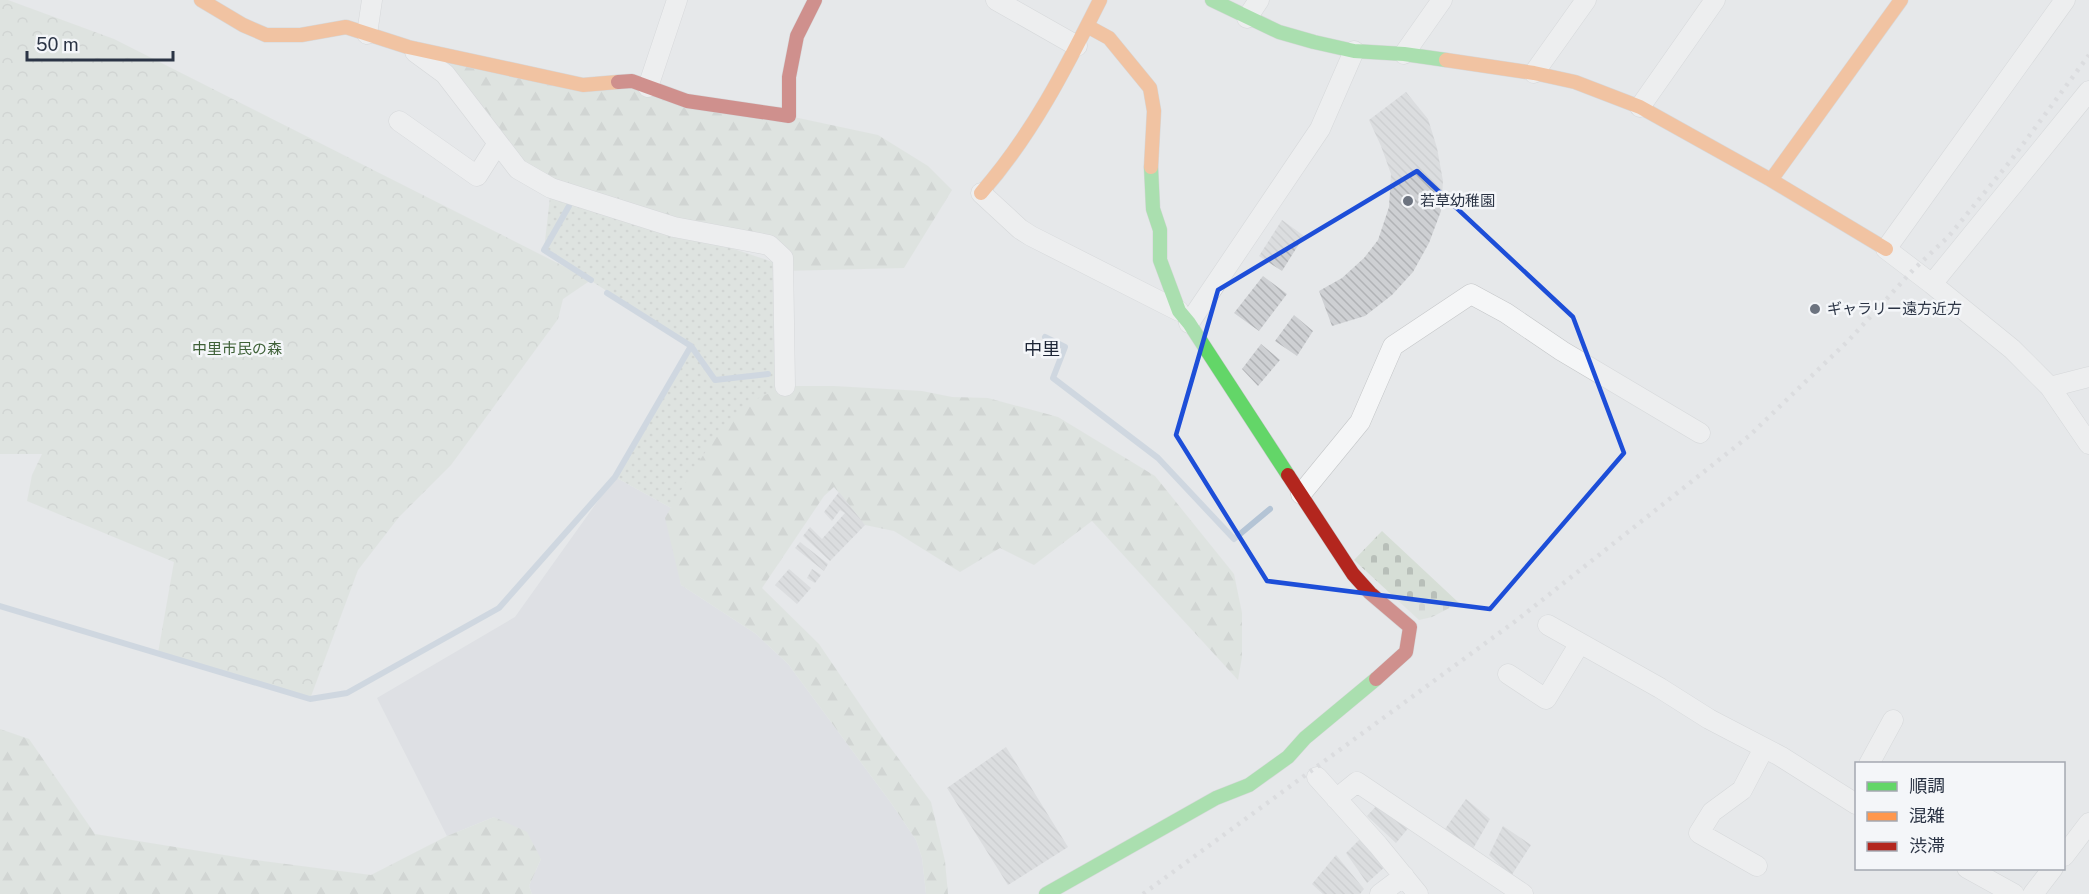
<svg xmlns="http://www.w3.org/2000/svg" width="2089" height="894" font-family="'Public Sans','Noto Sans JP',sans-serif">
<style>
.built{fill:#d4d7dd}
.grass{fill:url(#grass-dots)}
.forest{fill:url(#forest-firs)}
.cemetery{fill:url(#cemetery-stones)}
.park{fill:url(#park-crowns)}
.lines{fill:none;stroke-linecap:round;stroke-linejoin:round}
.stream{stroke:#b4c4d5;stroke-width:6}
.building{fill:url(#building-back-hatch)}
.street-casing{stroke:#c4c6c8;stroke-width:21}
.fast-casing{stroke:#c4c6c8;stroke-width:15}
.slow-casing{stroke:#c4c6c8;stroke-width:15}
.jam-casing{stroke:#c4c6c8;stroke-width:15}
.street{stroke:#f5f6f7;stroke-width:20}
.fast{stroke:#63d668;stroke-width:14}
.slow{stroke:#ff974d;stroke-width:14}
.jam{stroke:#b3261e;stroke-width:14}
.rail{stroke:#cecfd2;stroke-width:4.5;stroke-dasharray:3 6;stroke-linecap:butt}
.marked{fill:none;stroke:#1d4ed8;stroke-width:4.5;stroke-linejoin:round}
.poi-dot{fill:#6c737f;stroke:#f4f6f9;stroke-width:2}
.labels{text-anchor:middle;stroke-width:5;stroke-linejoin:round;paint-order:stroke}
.poi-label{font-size:15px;fill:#2b3445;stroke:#f4f6f9;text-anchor:start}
.park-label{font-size:15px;fill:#3f6138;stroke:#f4f6f9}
.quarter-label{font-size:18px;fill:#1d2536;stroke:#f4f6f9}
</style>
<defs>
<pattern id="grass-dots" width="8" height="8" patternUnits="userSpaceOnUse" patternTransform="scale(1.5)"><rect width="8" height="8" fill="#d6ded6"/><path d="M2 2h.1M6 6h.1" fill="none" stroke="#b8bfb9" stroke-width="1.8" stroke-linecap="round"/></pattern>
<pattern id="forest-firs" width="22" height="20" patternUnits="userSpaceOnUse" patternTransform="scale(1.5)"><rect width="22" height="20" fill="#d6ded6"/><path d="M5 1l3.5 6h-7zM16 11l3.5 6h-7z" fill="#b8bfb9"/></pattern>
<pattern id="cemetery-stones" width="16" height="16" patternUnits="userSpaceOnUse" patternTransform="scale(1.5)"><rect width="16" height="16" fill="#d6ded6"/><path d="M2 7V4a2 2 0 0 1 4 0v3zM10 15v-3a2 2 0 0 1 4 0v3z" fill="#b8bfb9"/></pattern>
<pattern id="park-crowns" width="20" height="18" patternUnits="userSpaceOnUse" patternTransform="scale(1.5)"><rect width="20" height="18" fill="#d6ded6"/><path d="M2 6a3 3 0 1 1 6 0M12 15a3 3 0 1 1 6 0" fill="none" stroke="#b8bfb9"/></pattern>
<pattern id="building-back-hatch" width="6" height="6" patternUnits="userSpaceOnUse" patternTransform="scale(1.5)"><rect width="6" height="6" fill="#ced0d3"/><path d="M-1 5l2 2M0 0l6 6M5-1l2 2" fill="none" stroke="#b1b3b6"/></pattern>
</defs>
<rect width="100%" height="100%" fill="#e6e8ea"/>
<!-- built -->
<path class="built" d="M615,477L671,508L681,585L756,634L788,664L891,803L916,840L922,858L926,894H532L529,886L541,859L494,817L447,836L377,698L515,617Z"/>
<!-- grass -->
<path class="grass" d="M551,188L773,262L785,386L671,508L615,477L691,346L544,250Z"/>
<!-- forest -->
<path class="forest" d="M408,47L789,116L878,135L928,166L952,190L904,268L783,271V258L551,188Z
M785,386H834L922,391L952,397L988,398L1058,417L1155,476L1234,574L1242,613V657L1238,680L1092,521L1034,565L1000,548L960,572L894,531L865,525L834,487L824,496L762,588L819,644L878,731L931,802L945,861L948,894H926L922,858L916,840L891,803L788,664L756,634L681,585L665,518C686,482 714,431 747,405C758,397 773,392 785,386Z
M0,729L29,739L95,834L255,860L371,875L447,836L494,817L527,832L541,859L529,886L532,894H0Z"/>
<!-- cemetery -->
<path class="cemetery" d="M1382,531L1459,603L1432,617L1419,620L1354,560Z"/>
<!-- park -->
<path class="park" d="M0,0H8L114,39L591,280L563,299L558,319L451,465L399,517L358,570L310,699L158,653L174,562L27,501L32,475L42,454H0Z"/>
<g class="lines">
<!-- stream -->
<path class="stream" d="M569,206L544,250L591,280
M607,293L691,346L715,380L768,374
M1045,337L1065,347L1053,378L1158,458L1234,539L1270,509
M0,606L310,699L347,693L499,608L615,477L691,346"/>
</g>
<!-- building -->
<path class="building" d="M1406,92L1428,119L1437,148L1443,181L1441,211L1429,243L1413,272L1392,295L1365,316L1332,326L1319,291L1342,278L1364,258L1378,240L1389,207L1391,174L1381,146L1369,120Z
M1282,220L1304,236L1282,271L1259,256Z
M1263,276L1287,294L1259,331L1234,313Z
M1294,315L1313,331L1297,356L1275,341Z
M1261,344L1280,360L1258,386L1242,369Z
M839,492L865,525L830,561L803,536L810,527L822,539L845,513L840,510L832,521L824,512Z
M800,542L828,564L824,571L795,548Z
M789,569L811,588L797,604L775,585Z
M812,569L821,575L815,583L807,578Z
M1006,747L1068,847L1008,885L947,788Z
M1466,799L1490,819L1470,854L1443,832Z
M1379,803L1410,826L1396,843L1367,816Z
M1503,826L1531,845L1511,876L1489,855Z
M1361,838L1387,865L1367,883L1346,853Z
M1336,855L1364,889L1360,894H1323L1312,884Z"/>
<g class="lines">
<defs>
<path id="street" d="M996,0L1077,46
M2065,0L1886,249L1932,284L2012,349L2050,387L2089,444
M1247,18L1259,0
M367,34L372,0
M415,52L445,74L518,169L551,188L674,227L769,245L783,258L785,386
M1404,54L1442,0
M1534,73L1586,0
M648,87L677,0
M1640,107L1715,0
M399,121L477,176L498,143
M981,193L1020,229L1031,236L1179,311
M1932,284L2089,91
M1189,323L1320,129L1354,51
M2050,387L2089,377
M1301,494L1360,422L1393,346L1471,294L1506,313L1562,351L1700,433
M1548,625L1660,688L1709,719L1780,756L1856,804
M1508,674L1546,699L1580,643
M1869,764L1893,720
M1317,777L1378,845L1418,894
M1336,799L1357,782L1523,894
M2064,856L2089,823
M1757,866L1699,833L1712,812L1742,790L1764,748
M1967,868L2014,894
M1380,894L1404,876
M2033,894L2053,868"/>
<path id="fast" d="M1212,0L1279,32L1314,42L1354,51L1404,54L1446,60
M1151,167L1153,209L1160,230V260L1179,311L1189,323L1288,475
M1046,894L1216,798L1249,785L1288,757L1305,738L1376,679"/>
<path id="slow" d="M201,0L243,25L266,35H301L346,27L408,47L583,85L618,82
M1087,26L1109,38L1150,88L1154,111L1151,167
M1446,60L1534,73L1575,82L1640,107L1771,180L1886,249
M1771,180L1901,0
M981,193C1032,135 1066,68 1100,0"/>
<path id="jam" d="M618,82L632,81L687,101L789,116V77L797,36L815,0
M1288,475L1353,574L1370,593L1410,627L1406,652L1376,679"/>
</defs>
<!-- street casing -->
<use href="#street" class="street-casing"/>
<!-- fast casing -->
<use href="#fast" class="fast-casing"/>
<!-- slow casing -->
<use href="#slow" class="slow-casing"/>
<!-- jam casing -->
<use href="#jam" class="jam-casing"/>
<!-- street -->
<use href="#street" class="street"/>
<!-- fast -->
<use href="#fast" class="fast"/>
<!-- slow -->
<use href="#slow" class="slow"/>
<!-- jam -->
<use href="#jam" class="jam"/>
<!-- rail -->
<path class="rail" d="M1143,894L1517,620L1749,436L1849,340L1913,270L1949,236L2012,159L2089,55"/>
</g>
<!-- marked area -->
<path d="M0 0H2089V894H0ZM1417,171L1573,317L1624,453L1490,609L1267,581L1176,435L1218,290Z" fill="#e6e8ea" fill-opacity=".55" fill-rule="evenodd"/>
<path class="marked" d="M1417,171L1573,317L1624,453L1490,609L1267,581L1176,435L1218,290Z"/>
<!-- markers -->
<g class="poi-dot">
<circle cx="1408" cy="201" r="6"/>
<circle cx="1815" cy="309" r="6"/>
</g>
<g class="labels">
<!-- poi labels -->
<g class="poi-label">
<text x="1420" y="206">若草幼稚園</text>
<text x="1827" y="314">ギャラリー遠方近方</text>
</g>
<!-- park labels -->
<g class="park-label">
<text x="237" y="354">中里市民の森</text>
</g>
<!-- quarter labels -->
<g class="quarter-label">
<text x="1042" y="355">中里</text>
</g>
</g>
<!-- legend -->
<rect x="1855" y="762" width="210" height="108" fill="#f4f6f9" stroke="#a4a8b1" stroke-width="1.5"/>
<rect x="1867" y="782" width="30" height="9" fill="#63d668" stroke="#a4a8b1" stroke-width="1.5"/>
<text x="1909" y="792" font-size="18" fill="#2b3445">順調</text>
<rect x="1867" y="812" width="30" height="9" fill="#ff974d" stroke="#a4a8b1" stroke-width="1.5"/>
<text x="1909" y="822" font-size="18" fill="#2b3445">混雑</text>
<rect x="1867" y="842" width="30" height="9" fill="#b3261e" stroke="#a4a8b1" stroke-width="1.5"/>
<text x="1909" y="852" font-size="18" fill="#2b3445">渋滞</text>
<!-- scale -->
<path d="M27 51v9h146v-9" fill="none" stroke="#2b3445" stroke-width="3"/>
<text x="36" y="51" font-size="18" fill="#2b3445" stroke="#f4f6f9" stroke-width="4.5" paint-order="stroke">50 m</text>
</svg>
